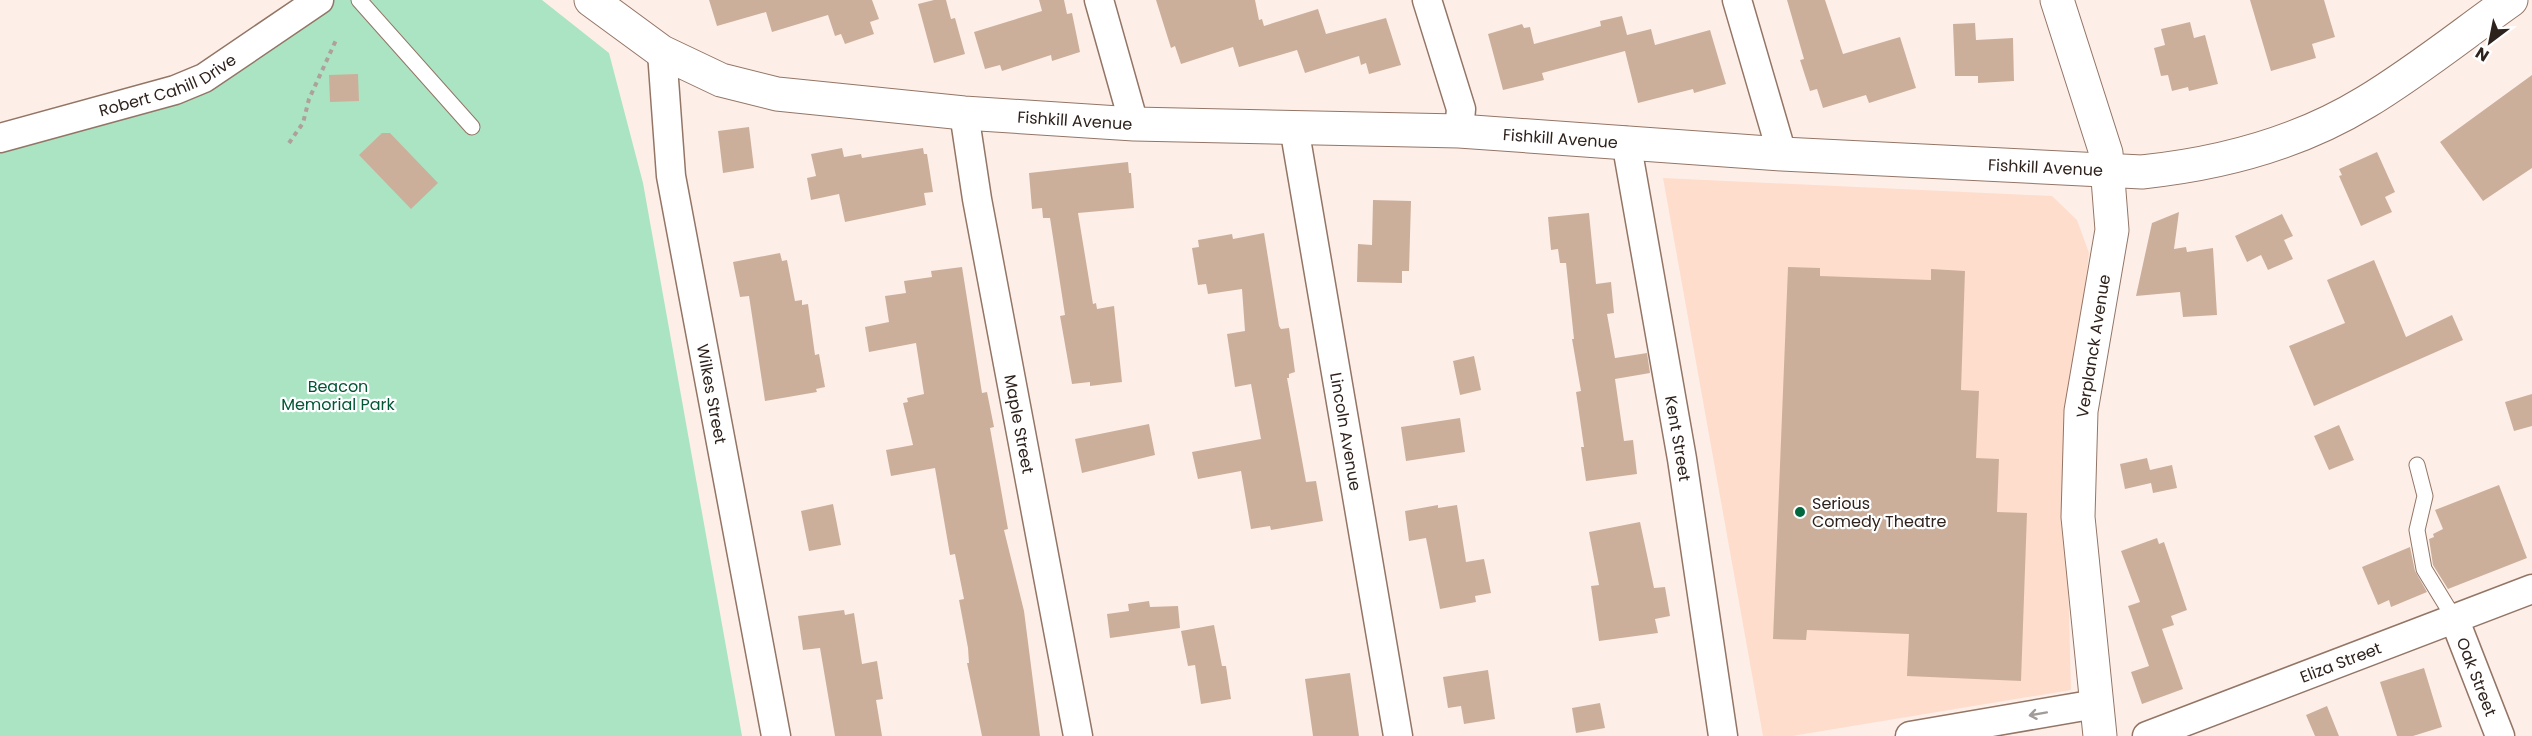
<svg xmlns="http://www.w3.org/2000/svg" width="2532" height="736" font-family="Poppins,sans-serif">
<style>
.built{fill:#feddcd}
.green{fill:#aae4c3}
.building{fill:#ccaf9b}
.lines{fill:none;stroke-linecap:round;stroke-linejoin:round}
.lane-casing{stroke:#937566;stroke-width:17}
.street-casing{stroke:#937566;stroke-width:31}
.secondary-casing{stroke:#937566;stroke-width:35}
.path{stroke:#aea19b;stroke-width:4;stroke-dasharray:4.5 4.5;stroke-linecap:butt}
.lane{stroke:#fff;stroke-width:15}
.street{stroke:#fff;stroke-width:28}
.secondary{stroke:#fff;stroke-width:33}
.oneway{stroke:#a19c99}
.poi-dot{fill:#00683e;stroke:#fff;stroke-width:2}
.labels{text-anchor:middle;stroke-width:4.5;stroke-linejoin:round;paint-order:stroke}
.street-label{font-size:16px;fill:#2e221c;stroke:#fff}
.park-label{font-size:16px;fill:#005635;stroke:#fff}
.poi-label{font-size:16px;fill:#2e221c;stroke:#fff;text-anchor:start}
</style>
<rect width="100%" height="100%" fill="#fdefe8"/>
<!-- built -->
<path class="built" d="M1663,178L2052,196L2077,220L2089,253L2065,466L2071,690L1792,736H1763Z"/>
<!-- green -->
<path class="green" d="M319,0H542L609,53L643,183L742,736H0V138L204,78Z"/>
<!-- building -->
<path class="building" d="M709,0H872L879,19L870,22L874,34L845,44L841,34L835,36L828,15L772,32L766,12L717,26Z
M934,0H946L951,19L955,18L965,54L934,63L918,4Z
M1039,0H1064L1067,14L1072,13L1080,52L1052,61L1051,55L1002,71L1000,65L985,69L974,32L1042,11Z
M1156,0H1255L1259,20L1262,19L1264,26L1318,9L1326,34L1386,18L1401,65L1369,74L1366,63L1361,65L1359,56L1305,73L1297,50L1239,67L1233,47L1181,64L1175,46L1171,48Z
M1787,0H1825L1843,54L1900,37L1916,88L1869,103L1866,95L1823,108L1817,89L1810,91L1800,60L1804,59Z
M2250,0H2324L2335,37L2312,44L2316,58L2271,71Z
M1622,16L1627,35L1651,29L1655,45L1710,30L1726,84L1694,93L1693,89L1638,103L1625,51L1542,73L1544,80L1503,90L1488,34L1522,24L1524,28L1530,27L1534,44L1601,26L1600,21Z
M2190,22L2194,38L2205,35L2218,84L2189,91L2188,87L2172,91L2168,75L2161,76L2154,48L2165,45L2161,29Z
M1975,23L1976,40L2013,38L2014,81L1978,83V76H1955L1953,24Z
M358,74L359,101L330,102L329,75Z
M2532,75V168L2483,201L2440,142Z
M749,127L754,168L723,173L718,131Z
M382,133H390L438,183L411,209L359,155Z
M842,148L844,157L861,154L862,158L923,148L924,154H927L933,192L924,193L926,205L845,222L839,194L811,200L807,178L816,176L811,154Z
M2377,152L2395,192L2385,197L2392,212L2361,226L2339,176L2342,175L2339,169Z
M1128,162L1129,173H1131L1134,208L1078,213L1093,304L1096,303L1097,309L1114,306L1122,382L1090,386V382L1072,384L1060,316L1065,315L1050,218H1043L1042,208L1032,209L1029,173Z
M1373,200L1411,201L1409,271H1402V283L1357,282L1358,244L1372,245Z
M2179,212L2174,249L2186,247L2187,252L2213,248L2217,315L2183,317L2180,292L2136,296L2152,223Z
M1589,213L1596,284L1611,282L1614,313L1607,314L1615,358L1647,353L1650,373L1615,379L1624,441L1633,440L1637,474L1586,481L1581,447H1584L1576,392L1581,391L1572,339H1574L1566,263H1560L1558,249L1551,250L1548,217Z
M2282,214L2293,236L2284,240L2293,259L2268,270L2261,255L2247,262L2235,236Z
M1264,233L1279,326L1281,329L1289,328L1295,372L1289,374V378H1287L1306,482L1316,481L1323,521L1271,530L1270,526L1251,529L1241,471L1198,479L1192,452L1261,439L1251,384L1235,387L1227,334L1245,331L1242,289L1208,294L1206,284L1198,285L1192,248L1199,247L1198,240L1232,234L1233,239Z
M780,253L782,261L787,260L795,301L802,300V305L808,304L815,355L819,354L825,387L816,389L817,392L765,401L749,296L740,297L733,262Z
M2374,260L2406,337L2452,315L2463,340L2314,406L2289,346L2345,323L2327,280Z
M962,267L982,393L987,392L994,427L990,428L1008,529L1004,530L1024,611L1040,736H982L967,663H969L968,648L959,600L964,599L955,554L950,555L935,468L891,476L886,450L913,445L903,403L908,402L907,398L924,394L916,343L869,352L865,327L889,322L885,296L906,293L904,281L932,277L931,271Z
M1788,267L1820,268V276L1931,280V269L1965,271L1961,390L1979,391L1976,458L1999,459L1997,512L2027,513L2021,681L1907,676L1909,634L1807,630L1806,640L1773,639Z
M1474,356L1481,390L1460,395L1453,361Z
M2532,394V426L2514,431L2505,402Z
M1460,418L1465,452L1406,461L1401,427Z
M1149,424L1155,455L1082,473L1075,439Z
M2339,425L2354,460L2329,470L2314,436Z
M2147,458L2150,470L2172,465L2177,488L2153,493L2151,483L2125,489L2120,464Z
M2499,485L2527,558L2448,589L2433,565L2429,539L2434,537L2433,534L2443,529L2435,510Z
M833,504L841,545L809,551L801,511Z
M1438,505V508L1457,505L1466,562L1484,559L1491,593L1475,596L1476,602L1440,609L1426,538L1409,541L1405,511Z
M1640,522L1654,588L1665,587L1670,616L1655,619L1658,633L1599,641L1591,586L1599,585L1589,532Z
M2157,538L2159,544L2164,542L2187,610L2171,616L2174,625L2162,629L2183,689L2142,704L2131,672L2149,666L2128,606L2140,602L2121,551Z
M2410,547L2415,571L2427,592L2391,607L2389,600L2378,605L2362,567Z
M1149,601L1150,607L1178,606L1180,628L1110,638L1107,614L1129,611L1128,604Z
M844,610L845,615L854,613L862,664L877,661L883,699L876,700L882,736H835L820,648L803,650L798,616Z
M1214,625L1222,666H1226L1231,699L1201,704L1195,665L1188,666L1181,631Z
M2424,668L2442,727L2413,736H2397L2380,682Z
M1488,670L1495,719L1464,724L1461,706L1448,708L1443,677Z
M1350,673L1359,736H1313L1305,679Z
M1600,703L1605,728L1576,733L1572,708Z
M2327,706L2339,736H2315L2306,715Z"/>
<g class="lines">
<defs>
<path id="lane" d="M359,0L472,127
M2417,465L2425,496L2417,530L2424,569L2454,618"/>
<g id="street">
<path d="M1099,0L1134,124"/>
<path d="M1427,0L1461,109L1459,131"/>
<path d="M1737,0L1782,154"/>
<path id="s1" d="M662,52L671,176L776,736"/>
<path id="s2" d="M964,113L977,199L1078,736"/>
<path id="s3" d="M1294,127L1398,736"/>
<path id="s4" d="M0,138L175,90L204,78L319,0"/>
<path id="s5" d="M1626,141L1682,459L1723,736"/>
<path id="s6" d="M2454,618L2500,736"/>
<path d="M1910,736L2096,704"/>
<path id="s7" d="M2147,736L2532,589"/>
</g>
<g id="secondary">
<path id="s8" d="M591,0L662,52L721,80L777,94L964,113L1134,124L1459,131L1782,154L2142,172C2219,164 2299,143 2366,102C2416,72 2463,34 2511,0"/>
<path d="M2057,0L2106,153L2112,230L2081,411L2078,517L2100,736"/>
</g>
</defs>
<!-- lane casing -->
<use href="#lane" class="lane-casing"/>
<!-- street casing -->
<use href="#street" class="street-casing"/>
<!-- secondary casing -->
<use href="#secondary" class="secondary-casing"/>
<!-- path -->
<path class="path" d="M289,143L303,123L309,99L337,38"/>
<!-- lane -->
<use href="#lane" class="lane"/>
<!-- street -->
<use href="#street" class="street"/>
<!-- secondary -->
<use href="#secondary" class="secondary"/>
</g>
<!-- one-way arrows -->
<defs><path id="oneway-shaft" d="M-6 0H5M1.5-3L5.5 0L1.5 3" fill="none" stroke-width="1.6" stroke-linecap="round" stroke-linejoin="round" transform="scale(1.5)"/></defs>
<use class="oneway" href="#oneway-shaft" transform="translate(2038 714) rotate(170)"/>
<!-- markers -->
<circle class="poi-dot" cx="1800" cy="512" r="6"/>
<g class="labels">
<!-- street labels -->
<g class="street-label">
<text dy="6" stroke="none"><textPath href="#s4" startOffset="176">Robert Cahill Drive</textPath></text>
<text dy="6" stroke="none"><textPath href="#s8" startOffset="510">Fishkill Avenue</textPath></text>
<text dy="6" stroke="none"><textPath href="#s8" startOffset="996">Fishkill Avenue</textPath></text>
<text dy="6" stroke="none"><textPath href="#s8" startOffset="1482">Fishkill Avenue</textPath></text>
<text transform="translate(2093 346) rotate(-81)" y="6">Verplanck Avenue</text>
<text dy="6" stroke="none"><textPath href="#s1" startOffset="346">Wilkes Street</textPath></text>
<text dy="6" stroke="none"><textPath href="#s2" startOffset="316">Maple Street</textPath></text>
<text dy="6" stroke="none"><textPath href="#s3" startOffset="309">Lincoln Avenue</textPath></text>
<text dy="6" stroke="none"><textPath href="#s5" startOffset="302">Kent Street</textPath></text>
<text dy="6" stroke="none"><textPath href="#s7" startOffset="207">Eliza Street</textPath></text>
<text dy="6" stroke="none"><textPath href="#s6" startOffset="63">Oak Street</textPath></text>
</g>
<!-- park labels -->
<g class="park-label">
<text x="338" y="392">Beacon<tspan x="338" dy="18">Memorial Park</tspan></text>
</g>
<!-- poi labels -->
<g class="poi-label">
<text x="1812" y="509">Serious<tspan x="1812" dy="18">Comedy Theatre</tspan></text>
</g>
</g>
<!-- north arrow -->
<g transform="translate(2490 42) rotate(212)" stroke="#ffffff" stroke-width="4.5" paint-order="stroke">
<path d="M0-4.5L10 22L0 15L-10 22Z" fill="#2e221c"/>
<text y="-9" font-size="16" font-weight="bold" text-anchor="middle" fill="#2e221c">N</text>
</g>
</svg>
